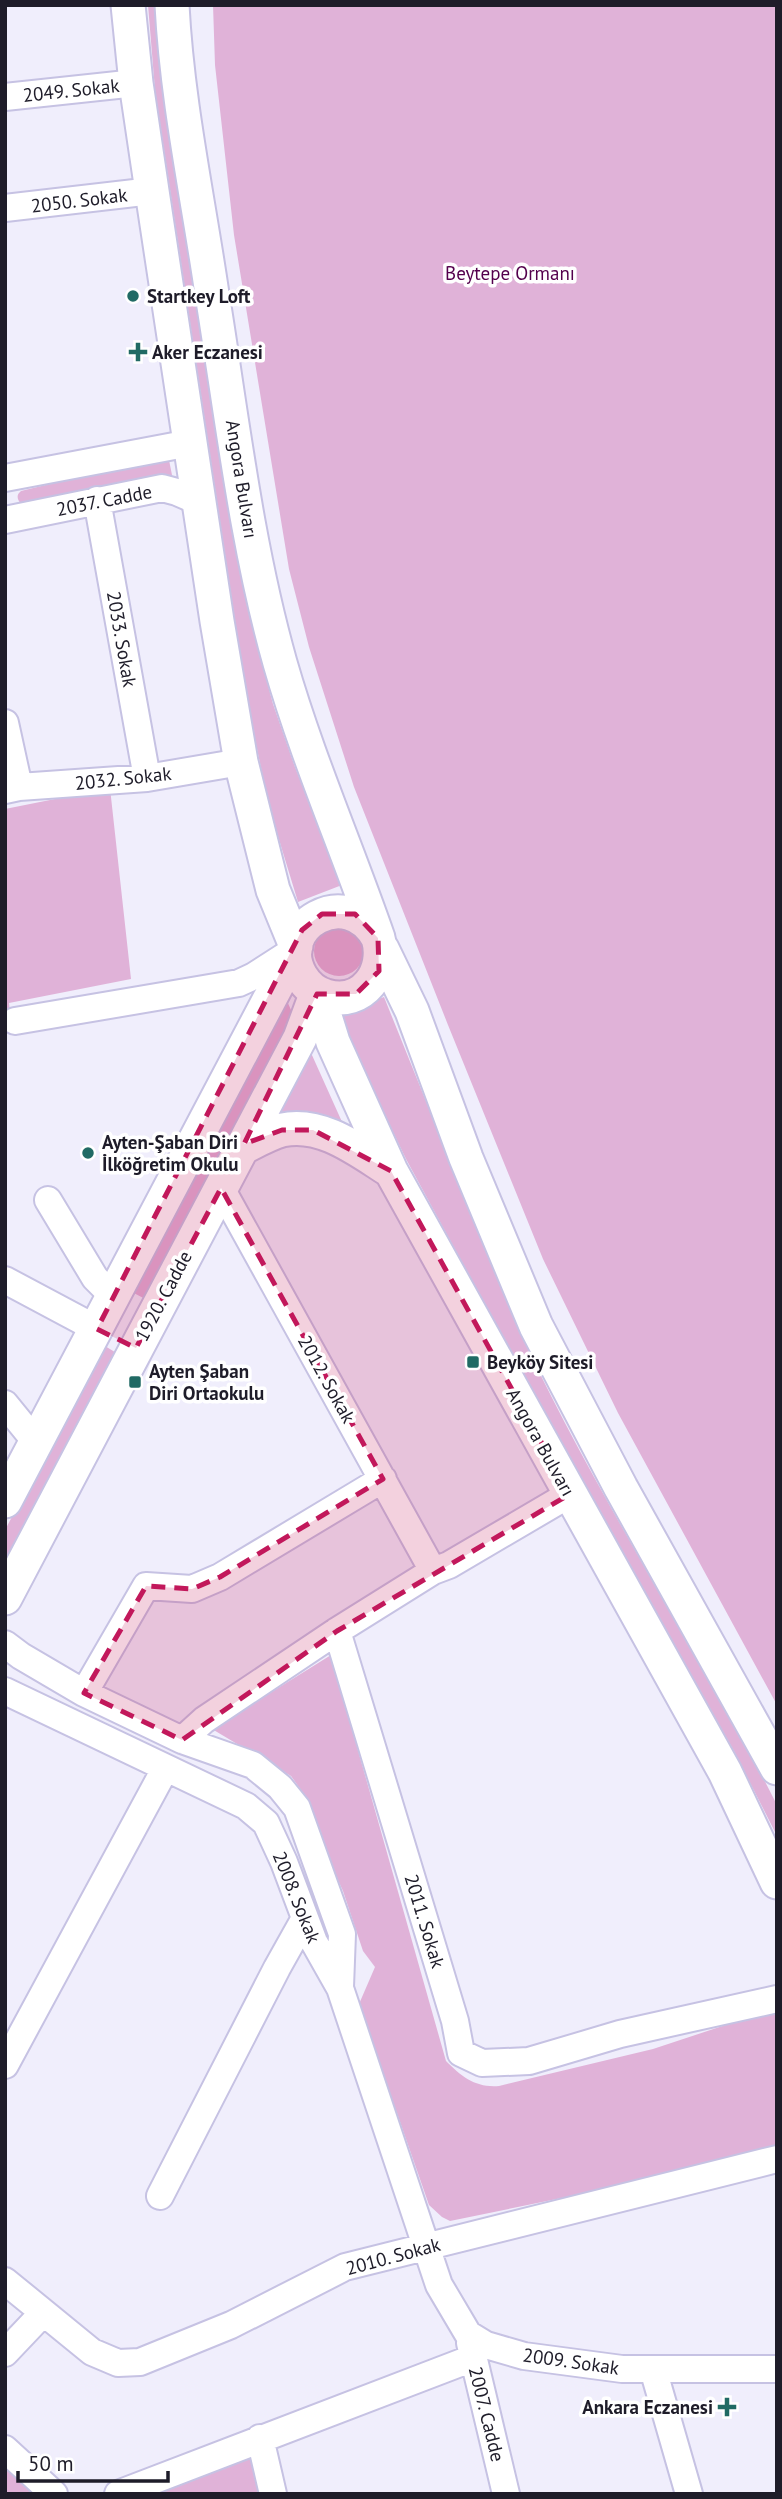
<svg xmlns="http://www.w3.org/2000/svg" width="782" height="2499" font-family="'PT Sans',sans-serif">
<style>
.green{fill:#e0b2d8}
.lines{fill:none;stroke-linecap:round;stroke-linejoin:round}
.minor-casing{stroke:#c6c2e3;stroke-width:30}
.major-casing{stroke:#c6c2e3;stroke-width:37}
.minor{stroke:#fff;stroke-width:26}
.major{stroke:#fff;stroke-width:33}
.marked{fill:#c2185b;fill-opacity:0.2;stroke:#c2185b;stroke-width:5;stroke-dasharray:14 9;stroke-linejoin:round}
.poi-dot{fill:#206a64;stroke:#fff;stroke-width:2.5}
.labels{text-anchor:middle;stroke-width:7;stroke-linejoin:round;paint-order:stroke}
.street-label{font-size:19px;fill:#1e1c29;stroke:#fff}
.park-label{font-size:19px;fill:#54004d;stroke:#fff}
.poi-label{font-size:19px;font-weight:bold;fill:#1e1c29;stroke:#fff;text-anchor:start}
</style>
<rect width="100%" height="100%" fill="#f0eefc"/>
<!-- green -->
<path class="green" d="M148,5H159L218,425L247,606L273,704L295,767L342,885L298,902L270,810L248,707L155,90Z
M213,5H777V1705L618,1413L543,1259L448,1025L354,787L309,647L289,569L234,235L215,65Z
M168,455L173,480L21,504C17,499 16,495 21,491Z
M110,788L131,979L9,1003L12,1029L5,1030V809Z
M314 951a25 25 0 1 1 50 0a25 25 0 1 1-50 0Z
M283,992L295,1019L149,1301L130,1291Z
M384,997L513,1317C583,1471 675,1614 755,1762L777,1805V1836L734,1751L556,1436L406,1159L337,1015Z
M307,1044L347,1133L267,1127Z
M105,1346L118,1354L5,1573V1530L102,1347Z
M331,1655L446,2061C462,2077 476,2088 499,2086L653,2049L777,2008V2147L664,2177L450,2221L442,2217L429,2205L359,2004L375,1967L363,1951L343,1891L331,1865L306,1797L291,1776L212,1729Z
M252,2454L266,2494H143Z
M5,2459L43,2494H5Z"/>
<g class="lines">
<defs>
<path id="minor" d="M5,97L136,83
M5,208L152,191
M5,478L190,443
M97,500L147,778
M5,520L162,488L177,492L200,502
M5,723L19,787
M5,790L19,787L147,778L241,762
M15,1021L239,983L254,976L296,949
M221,1188L433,1571
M48,1200L95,1278L104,1287L115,1293
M5,1280L97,1329
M5,1404L36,1442
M337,1631L455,2021L461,2053L482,2063L529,2061L620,2034L777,1999
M5,1644L21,1656L84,1693L182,1740L253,1765L280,1787L297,1808L342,1934L340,1987
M5,1691L246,1806L266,1823L284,1862L314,1942L340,1988L439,2285L468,2334L486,2345L524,2356L622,2369H777
M84,1693L146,1586L192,1589L220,1577L383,1479
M182,1740L204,1720L337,1631L433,1571L449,1565L570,1494
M5,2065L165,1769
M160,2196L277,1968L305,1918
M5,2281L92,2352L118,2363L140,2362L231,2325L345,2267L777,2159
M470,2343L506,2494
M5,2353L43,2313
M653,2369L689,2494
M260,2438L273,2494
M5,2449L54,2494
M118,2494L473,2358"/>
<path id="major" d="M128,5L136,83L152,191L217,621L241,762L273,890L296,946
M172,5C177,102 198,198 212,294C232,417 246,543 280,663C307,757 346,846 378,938C388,971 363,1007 326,996C315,993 307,986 301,976C272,926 348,882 378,938
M382,949L412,1011L466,1158L536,1326L621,1488L777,1768
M323,995L324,1013L333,1042L391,1171L725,1772L777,1882
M242,1148C254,1142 268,1134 282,1130C322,1121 359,1151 391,1171
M5,1501L295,951
M5,1598L300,1038L317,992"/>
</defs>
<!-- minor casing -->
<use href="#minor" class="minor-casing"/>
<!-- major casing -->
<use href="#major" class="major-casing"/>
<!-- minor -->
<use href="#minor" class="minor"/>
<!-- major -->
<use href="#major" class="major"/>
</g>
<!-- marked area -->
<path class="marked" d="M322,914H355L378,938L379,971L356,994H317L244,1144L282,1130H313L391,1171L570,1494L337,1631L182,1740L84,1693L146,1586L192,1589L220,1577L383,1479L221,1188L136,1348L97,1329L302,930Z"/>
<!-- markers -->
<g class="poi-dot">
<circle cx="133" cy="296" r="7"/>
<path d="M134.5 341.5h7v7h7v7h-7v7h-7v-7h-7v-7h7z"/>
<circle cx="88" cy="1153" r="7"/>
<rect x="466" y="1355" width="14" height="14" rx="3.5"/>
<rect x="128" y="1375" width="14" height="14" rx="3.5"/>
<path d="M723.5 2396.5h7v7h7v7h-7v7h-7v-7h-7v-7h7z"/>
</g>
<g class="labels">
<!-- street labels -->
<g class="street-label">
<text transform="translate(71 90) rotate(-6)" y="7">2049. Sokak</text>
<text transform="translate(79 200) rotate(-7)" y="7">2050. Sokak</text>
<text transform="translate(242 479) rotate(81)" y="7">Angora Bulvarı</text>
<text transform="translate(104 500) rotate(-11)" y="7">2037. Cadde</text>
<text transform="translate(122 639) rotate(80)" y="7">2033. Sokak</text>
<text transform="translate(123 778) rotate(-6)" y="7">2032. Sokak</text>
<text transform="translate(163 1296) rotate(-62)" y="7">1920. Cadde</text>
<text transform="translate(327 1379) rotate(61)" y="7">2012. Sokak</text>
<text transform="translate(541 1442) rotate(61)" y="7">Angora Bulvarı</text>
<text transform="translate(297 1897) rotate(68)" y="7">2008. Sokak</text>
<text transform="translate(425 1921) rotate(73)" y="7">2011. Sokak</text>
<text transform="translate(393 2256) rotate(-15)" y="7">2010. Sokak</text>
<text transform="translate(571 2361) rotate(8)" y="7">2009. Sokak</text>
<text transform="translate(487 2414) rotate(76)" y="7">2007. Cadde</text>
</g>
<!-- park labels -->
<g class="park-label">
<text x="510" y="280">Beytepe Ormanı</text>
</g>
<!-- poi labels -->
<g class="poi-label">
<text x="147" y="303">Startkey Loft</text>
<text x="152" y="359">Aker Eczanesi</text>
<text x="102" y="1149">Ayten-Şaban Diri<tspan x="102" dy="22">İlköğretim Okulu</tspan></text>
<text x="487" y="1369">Beyköy Sitesi</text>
<text x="149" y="1378">Ayten Şaban<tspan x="149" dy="22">Diri Ortaokulu</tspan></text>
<text x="713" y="2414" text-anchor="end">Ankara Eczanesi</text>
</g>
</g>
<!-- border -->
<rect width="782" height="2499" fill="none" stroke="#1e1c29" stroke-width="14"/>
<!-- scale -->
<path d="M18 2471v10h150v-10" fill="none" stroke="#1e1c29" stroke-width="3.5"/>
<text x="28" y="2471" font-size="21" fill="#1e1c29" stroke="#ffffff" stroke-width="5" paint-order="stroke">50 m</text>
</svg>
